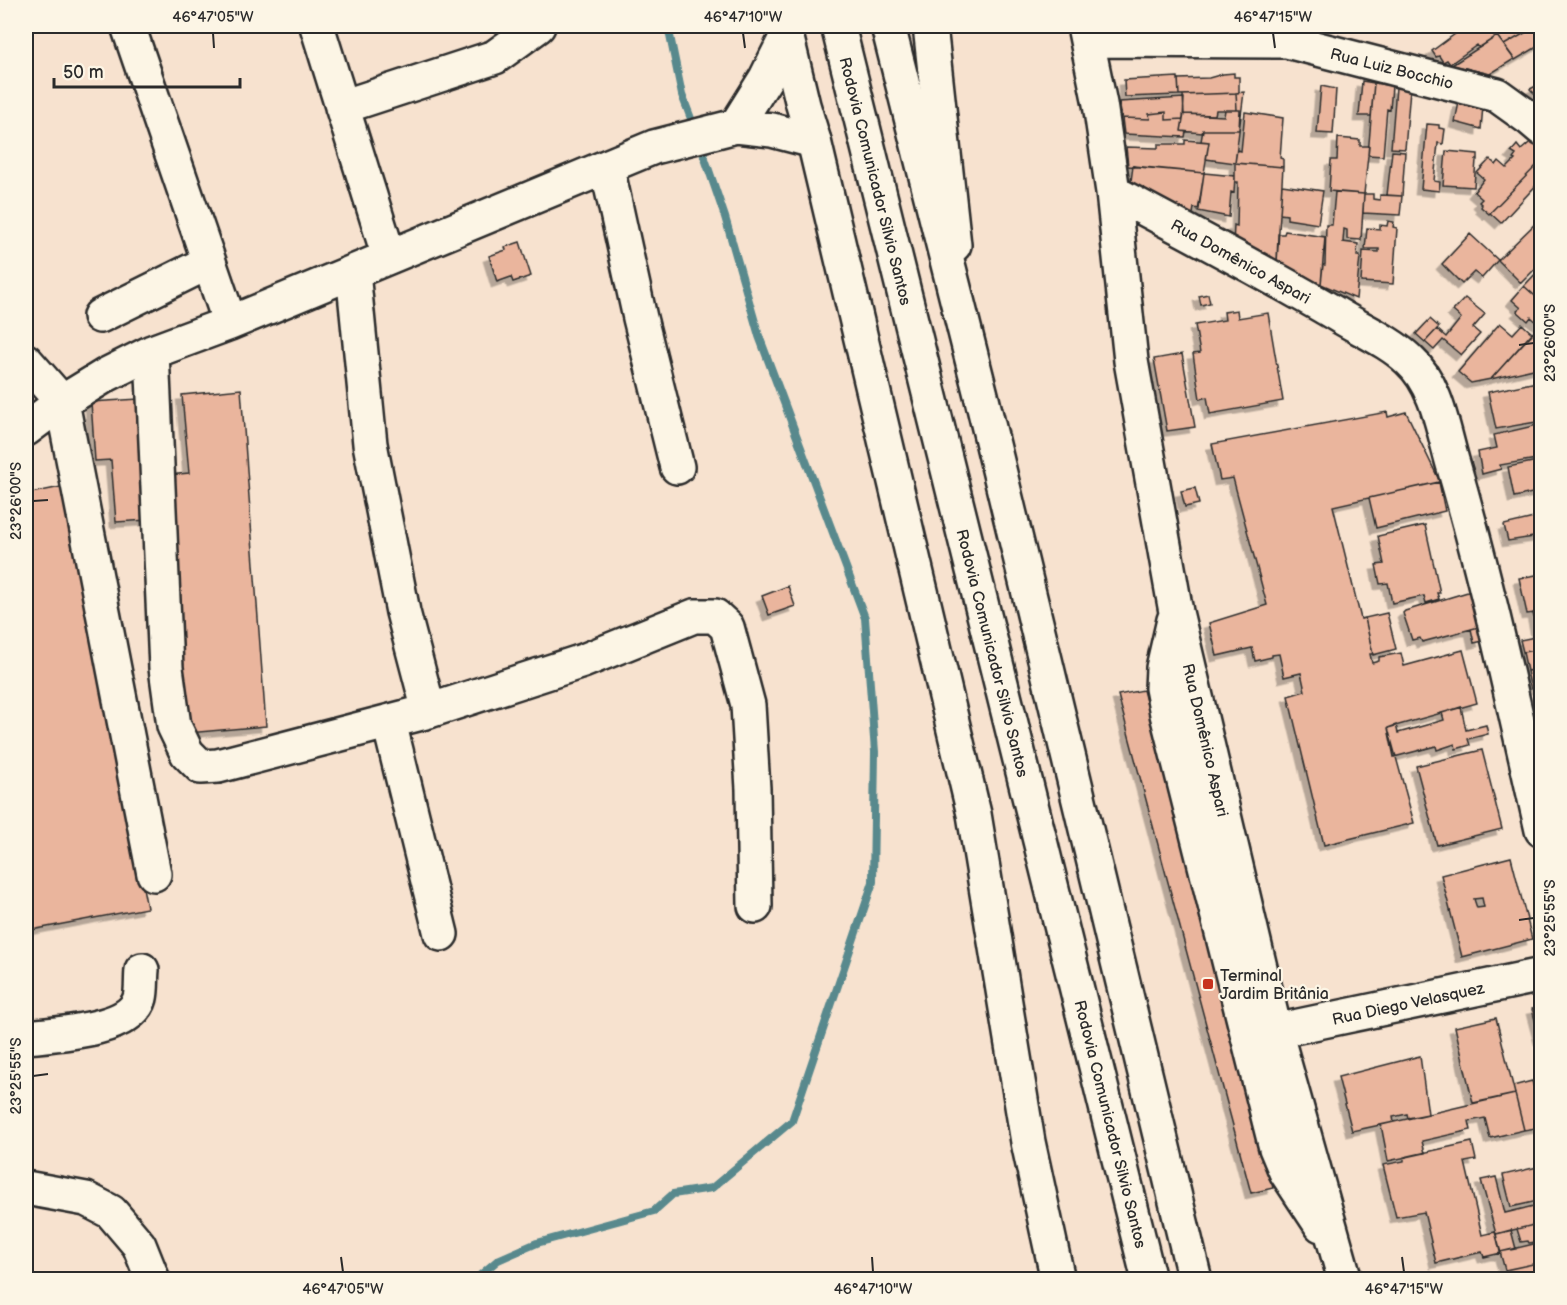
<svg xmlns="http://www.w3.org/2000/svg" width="1567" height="1305" font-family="'Balsamiq Sans',sans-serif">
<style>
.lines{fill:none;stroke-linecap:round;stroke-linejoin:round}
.stream{stroke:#59898d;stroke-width:8}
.building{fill:#eab59d;stroke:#2b2b2b;stroke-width:1.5;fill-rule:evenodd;filter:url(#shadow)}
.minor-casing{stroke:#2b2b2b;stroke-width:38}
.major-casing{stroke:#2b2b2b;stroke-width:38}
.highway-casing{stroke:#2b2b2b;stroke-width:38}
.minor{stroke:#fcf5e5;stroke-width:33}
.major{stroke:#fcf5e5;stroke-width:33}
.highway{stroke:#fcf5e5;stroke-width:33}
.ticks{fill:none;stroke:#2b2b2b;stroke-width:2}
.poi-dot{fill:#c8321e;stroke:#fcf5e5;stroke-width:2}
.labels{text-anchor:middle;stroke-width:4.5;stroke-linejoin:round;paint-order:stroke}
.street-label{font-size:16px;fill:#2b2b2b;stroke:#fcf5e5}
.poi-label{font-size:16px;fill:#2b2b2b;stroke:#fcf5e5;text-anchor:start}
.neatline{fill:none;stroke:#2b2b2b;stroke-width:2}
.ticks-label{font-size:15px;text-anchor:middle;fill:#2b2b2b}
</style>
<defs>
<filter id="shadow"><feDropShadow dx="-5.5" dy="5.5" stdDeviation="0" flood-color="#0004"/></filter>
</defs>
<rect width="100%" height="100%" fill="#f7e2cf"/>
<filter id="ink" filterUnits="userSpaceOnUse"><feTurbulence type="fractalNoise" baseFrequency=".0167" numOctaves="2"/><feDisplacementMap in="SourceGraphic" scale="12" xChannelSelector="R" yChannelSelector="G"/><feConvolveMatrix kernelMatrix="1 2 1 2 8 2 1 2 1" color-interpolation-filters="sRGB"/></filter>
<g filter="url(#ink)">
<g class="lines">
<!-- stream -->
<path class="stream" d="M668,26L682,95L695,129
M478,1280V1277L498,1260L537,1243L654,1211L673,1194L712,1188L792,1121L873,882L875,752L865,618L759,336L725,217L700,144"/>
</g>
<!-- building -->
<path class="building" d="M1466,26H1489L1497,36L1479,48L1477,45L1450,64L1447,60L1443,62L1439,56L1436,57L1432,51Z
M1493,26H1524L1522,27L1525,33L1504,45L1490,27Z
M1537,26H1542V44L1515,60L1504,45Z
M1497,36L1514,59L1490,74L1452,65Z
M1234,73V77H1239V93L1179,95L1178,79L1209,78L1223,74Z
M1178,77L1179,95L1125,97L1124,80Z
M1362,81L1374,83L1371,116H1359Z
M1374,83L1392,86L1390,110L1387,109L1383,156L1368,155Z
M1542,83V101L1530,89Z
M1321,86L1336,89L1333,134L1317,133Z
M1396,87L1410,89L1405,149L1391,148Z
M1244,92L1235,163L1206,159L1209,142L1201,141L1203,130H1239L1240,110H1237L1236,93Z
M1236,93L1237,110H1216L1215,115L1184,114L1183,95Z
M1184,98L1183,119L1166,120V112L1149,114L1150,119L1122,118L1119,102Z
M1459,102L1483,106L1481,129L1455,122Z
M1225,110H1240L1239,130H1203L1202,133L1181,131L1184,114L1224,116Z
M1166,112V120L1183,119L1181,131L1186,132L1185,137L1124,134L1122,118L1150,119L1149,114Z
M1245,112L1283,118L1280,158L1283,159V167L1235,163L1237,150L1241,151Z
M1427,124L1439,125V128L1445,129L1443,144L1438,143L1434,181L1440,182L1439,191L1421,189Z
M1338,138L1360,140V146H1369L1364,194L1329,191L1331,160H1337Z
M1535,138L1542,145V160L1489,214L1481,207L1482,205L1479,202L1482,199L1474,192L1484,179L1477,173L1490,159L1496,165L1499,161L1507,168L1515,160L1513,159L1516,155L1511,152L1517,145L1521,150Z
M1185,140L1209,142L1204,173L1128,166L1126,147L1158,148V144H1185Z
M1392,151L1405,152L1402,196L1387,195Z
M1446,151L1478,154V160H1476L1474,187L1443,185Z
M1542,160V179L1501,223L1490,213Z
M1235,163L1283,167L1277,262L1233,245L1234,225L1237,226L1238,182H1235Z
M1133,166L1204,173L1199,209L1194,208L1191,225L1131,181Z
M1204,173L1235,176L1234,193L1231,192L1229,217L1198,211Z
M1282,185L1323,191L1318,224L1287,219V215L1280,214Z
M1335,192L1364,194L1361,240L1347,239V230L1344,229L1343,242L1358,244L1357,256H1360L1356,299L1321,284L1323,265H1325L1326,225H1332Z
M1364,194H1373V199L1380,200V195L1402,196L1400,215L1363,213Z
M1542,217V262L1521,283L1498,260Z
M1388,221L1394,222L1393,227L1397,228L1393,284L1361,282L1363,251L1379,252V249H1365L1367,228L1380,229V225L1387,226Z
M1285,231L1325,237L1321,284L1287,270V266L1277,262L1278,234H1284Z
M1470,234L1498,260L1482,278L1474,272L1462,284L1442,264Z
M520,242L531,276L513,282L511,277L497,282L489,256L506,250L505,247Z
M1539,270L1542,273V302L1524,286Z
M1524,286L1542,302L1540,325L1531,317L1528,321L1517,311L1521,308L1512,300Z
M1208,294L1210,303L1201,305L1199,296Z
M1465,298L1485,314L1473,328L1480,334L1461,355L1443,340L1434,350L1425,342L1437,329L1446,337L1461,318L1453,311Z
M1237,310L1238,318L1268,313L1283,401L1210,414L1207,397L1200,399L1193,354L1200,353L1195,325L1225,320L1224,312Z
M1430,319L1439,327L1425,342L1416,334Z
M1500,323L1513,334L1522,324L1532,333L1491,379L1471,383L1458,372Z
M1542,323V367L1491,379L1509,359Z
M1182,354L1195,427L1167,431L1154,359Z
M1542,381V421L1496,429L1488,392Z
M241,389L266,726L188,733L168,475L189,473L182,395Z
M139,399L148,520L116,522L111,460L95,461L91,402Z
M1387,412L1388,417L1406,412L1440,482L1333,506L1361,619L1365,618L1373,654H1370L1372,663L1379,661V657L1401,653L1404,666L1463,650L1477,703L1388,728L1414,823L1324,845L1288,696L1305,691L1301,673L1284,677L1279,654L1272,655V657L1255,661L1252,648L1217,656L1209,623L1267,605L1233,478L1220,480L1212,444Z
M1542,424V458L1500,465L1501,469L1482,474L1478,452L1497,448L1494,435Z
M1542,460V491L1514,497L1508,467Z
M1439,482L1445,511L1376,528L1369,498Z
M71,485L82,577L147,908L26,931V494Z
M1195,488L1199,504L1185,507L1181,491Z
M1542,516L1540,536L1508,541L1504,525Z
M1425,525L1440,593H1437L1439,599L1426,603L1424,596L1392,603L1388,583L1380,584L1376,565L1384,564L1378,536Z
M1542,574V612L1527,614L1519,578Z
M788,586L795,606L769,615L762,596Z
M1471,591L1479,627L1422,642L1420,638L1412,640L1403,613L1405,611Z
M1542,612V636L1538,637L1533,613Z
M1387,613L1396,649L1373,655L1365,618Z
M1479,627L1483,641L1474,643L1471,629Z
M1540,636L1542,649L1523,652L1520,640Z
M1542,649V668L1527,671L1523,652Z
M1542,668V687L1531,689L1527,671Z
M1143,690L1273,1188L1251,1193L1118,695Z
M1461,707L1466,730L1486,725L1488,734L1468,739L1470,745L1456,749L1455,744L1437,750L1436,746L1394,757L1388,728L1396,725L1398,733L1430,724L1444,720L1442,713Z
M1482,750L1502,829L1437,845L1416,766Z
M1511,857L1532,939L1462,957L1441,875ZM1482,898L1484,907L1477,908L1474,899Z
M1542,1007V1038L1540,1039L1532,1009Z
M1496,1018L1515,1094L1473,1103L1455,1027Z
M1420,1056L1428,1114L1408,1118L1407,1114L1393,1117L1394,1122L1352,1131L1338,1077Z
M1542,1077V1101L1539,1102L1534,1079Z
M1532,1081L1542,1117V1127L1524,1130L1513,1086Z
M1515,1094L1524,1130L1490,1138L1485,1118L1469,1121L1471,1130L1422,1141L1425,1153L1388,1161L1381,1125Z
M1472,1142L1476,1160L1465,1162L1482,1235L1495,1232L1501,1253L1484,1257L1482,1252L1436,1263L1424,1212L1396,1217L1383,1165L1404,1161V1157Z
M1542,1166V1200L1511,1207L1503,1175Z
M1496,1177L1505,1213L1542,1204V1223L1496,1234L1481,1180Z
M1542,1223V1241L1529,1243L1528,1241L1521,1242L1517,1229Z
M1511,1230L1516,1249L1500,1252L1496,1234Z
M1542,1242V1262L1505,1270L1500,1252Z
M1542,1262V1278L1507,1280L1505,1270Z"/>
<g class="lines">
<defs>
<path id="minor" d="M128,26L230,323
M317,26L389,257
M930,26L954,245
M1084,26L1100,104L1113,192L1131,361L1176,612L1275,1031L1345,1280
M1088,40L1287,41L1497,95L1529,118L1542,129
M342,107L495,57L538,26
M736,126L766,78L787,36
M607,167L640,318L677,467
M1113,192C1188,232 1263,271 1336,314C1360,329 1389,341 1409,360C1437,385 1443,430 1453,464C1488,584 1514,708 1542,830
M353,272L370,444L403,612L429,711L583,661L694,616H715L727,627L748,705L753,789L755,906
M100,316L209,262
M152,352L166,668L174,726L187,753L201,767L218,766L429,711
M26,361L62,402L154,874
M26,429L62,402L106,375L152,352L230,323L654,147L736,126L772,130L814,141
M1174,620L1163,668L1162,688L1167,714L1276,1148L1286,1172L1321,1225
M389,722L441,934
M1275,1031L1542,975
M26,1037C54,1034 131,1031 140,998C142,990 141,979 142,970
M26,1188L86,1199L111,1212L139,1245L153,1280"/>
<path id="major" d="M784,26L803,105L814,141L974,814L1028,1142L1058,1280"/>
<path id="highway" d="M838,26L1149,1280
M888,26L981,395L1195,1280"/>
</defs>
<!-- minor casing -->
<use href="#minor" class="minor-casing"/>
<!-- major casing -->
<use href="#major" class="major-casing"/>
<!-- highway casing -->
<use href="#highway" class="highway-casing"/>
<!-- minor -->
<use href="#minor" class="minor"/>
<!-- major -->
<use href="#major" class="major"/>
<!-- highway -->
<use href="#highway" class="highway"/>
</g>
</g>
<!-- ticks -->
<path class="ticks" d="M213,33L214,48M743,33L745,48M1273,33L1275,48M1519,345L1534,343M33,501L48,500M1519,920L1534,918M33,1076L48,1074M341,1257L343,1272M872,1257L873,1272M1402,1257L1404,1272"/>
<!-- markers -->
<rect class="poi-dot" x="1202" y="978" width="12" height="12" rx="3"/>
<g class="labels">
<!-- street labels -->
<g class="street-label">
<text transform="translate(1392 68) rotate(14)" y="6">Rua Luiz Bocchio</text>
<text transform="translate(876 181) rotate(76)" y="6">Rodovia Comunicador Silvio Santos</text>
<text transform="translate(1241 261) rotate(29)" y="6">Rua Domênico Aspari</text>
<text transform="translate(993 653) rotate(76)" y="6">Rodovia Comunicador Silvio Santos</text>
<text transform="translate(1206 740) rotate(77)" y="6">Rua Domênico Aspari</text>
<text transform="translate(1408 1003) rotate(-12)" y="6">Rua Diego Velasquez</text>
<text transform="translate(1111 1124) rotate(76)" y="6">Rodovia Comunicador Silvio Santos</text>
</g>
<!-- poi labels -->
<g class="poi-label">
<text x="1220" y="981">Terminal<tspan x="1220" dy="18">Jardim Britânia</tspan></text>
</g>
</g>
<!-- margin -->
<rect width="1567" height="1305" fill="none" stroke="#fcf5e5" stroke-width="66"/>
<!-- scale -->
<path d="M54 78v9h186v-9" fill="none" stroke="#2b2b2b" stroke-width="3"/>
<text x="63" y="78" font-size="18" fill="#2b2b2b" stroke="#fcf5e5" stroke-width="4.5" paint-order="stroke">50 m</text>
<rect x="33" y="33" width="1501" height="1239" class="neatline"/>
<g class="ticks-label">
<text x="213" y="22">46°47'05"W</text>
<text x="743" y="22">46°47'10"W</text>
<text x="1273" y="22">46°47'15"W</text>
<text transform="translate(1550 343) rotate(-90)" y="5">23°26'00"S</text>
<text transform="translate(16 501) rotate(-90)" y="5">23°26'00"S</text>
<text transform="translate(1550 918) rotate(-90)" y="5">23°25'55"S</text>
<text transform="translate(16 1076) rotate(-90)" y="5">23°25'55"S</text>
<text x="343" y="1294">46°47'05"W</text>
<text x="873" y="1294">46°47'10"W</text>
<text x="1404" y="1294">46°47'15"W</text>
</g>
</svg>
